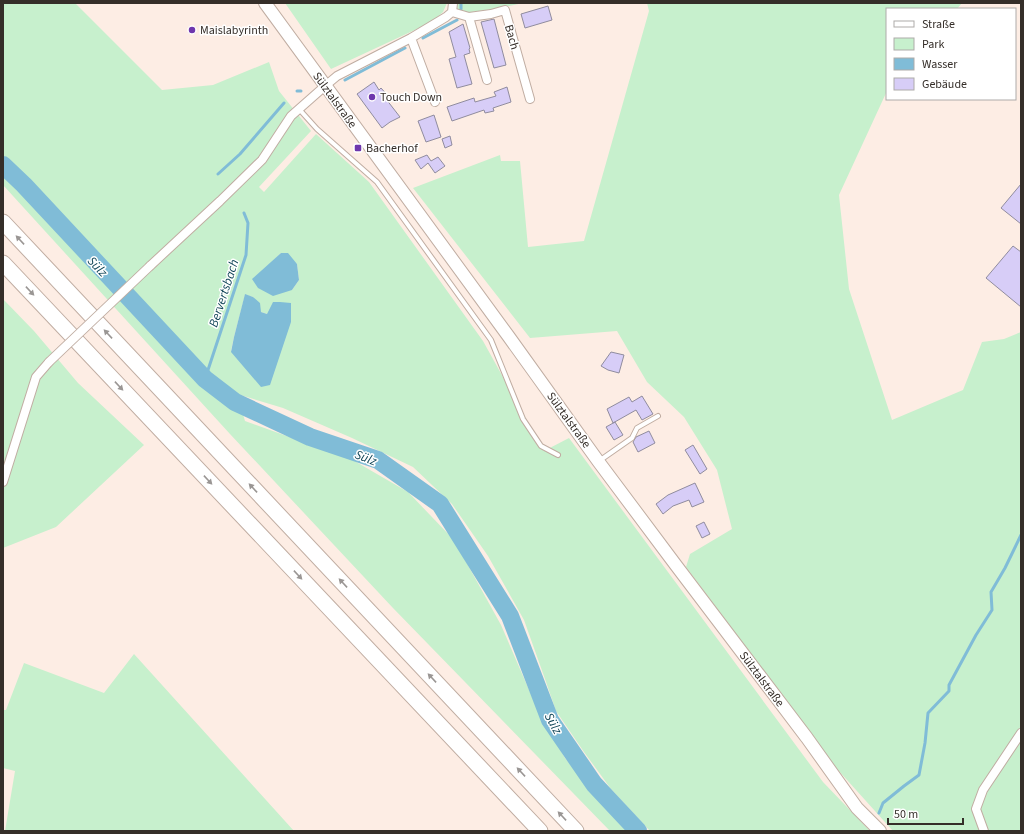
<svg xmlns="http://www.w3.org/2000/svg" width="1024" height="834" font-family="'Source Sans 3',sans-serif">
<style>
.green{fill:#c7f0cd;fill-rule:evenodd}
.water{fill:#80bcd7}
.lines{fill:none;stroke-linecap:round;stroke-linejoin:round}
.stream{stroke:#80bcd7;stroke-width:3}
.river{stroke:#80bcd7;stroke-width:18}
.building{fill:#d7cdf7;stroke:#908c9e}
.service-casing{stroke:#c0ada2;stroke-width:6}
.minor-casing{stroke:#c0ada2;stroke-width:10}
.secondary-casing{stroke:#c0ada2;stroke-width:14}
.motorway-casing{stroke:#c0ada2;stroke-width:17}
.service{stroke:#fff;stroke-width:4}
.minor{stroke:#fff;stroke-width:8}
.secondary{stroke:#fff;stroke-width:12}
.motorway{stroke:#fff;stroke-width:15}
.minor-bridge-casing{stroke:#c0ada2;stroke-width:10;stroke-linecap:butt}
.minor-bridge{stroke:#fff;stroke-width:8}
.oneway{fill:#9a9694}
.poi-dot{fill:#6e36ad;stroke:#fff;stroke-width:1.5}
.labels{text-anchor:middle;stroke-width:3;stroke-linejoin:round;paint-order:stroke}
.poi-label{font-size:12px;fill:#352e29;stroke:#fff;text-anchor:start}
.street-label{font-size:12px;fill:#352e29;stroke:#fff}
.water-label{font-size:13px;font-style:italic;fill:#093f52;stroke:#fff}
</style>
<rect width="100%" height="100%" fill="#fdede4"/>
<!-- green -->
<path class="green" d="M3,3H75L162,90L213,85L269,62L279,91L311,131L259,187L264,192L316,134L369,182L483,341L544,451L569,438L823,782L870,831H650L611,789L584,752L556,711L545,679L524,620L488,556L452,504L413,467L352,438L283,408L237,394L245,421L351,459L408,492L454,540L501,625L539,713L565,758L612,815L627,831H610L393,608L230,434L3,185ZM281,253L297,264L299,280L292,290L273,261ZM245,295L253,297L261,312L267,314L290,303L291,322L231,351L234,337Z
M285,3H447L443,12L432,22L331,69Z
M457,3H523L500,8L464,13L457,9Z
M647,3H962L957,9H887V91L839,195L849,289L892,420L963,390L982,342L1004,339L1021,332V831H893L838,770L686,567L690,554L732,529L717,470L684,417L647,382L617,331L530,338L413,188L500,155L501,161H520L528,247L584,241L649,11Z
M3,299L34,331L78,383L144,445L56,527L3,548Z
M134,654L294,831H5L15,771L3,768V710H6L24,663L104,693Z"/>
<!-- water -->
<path class="water" d="M281,253H288L297,264L299,280L292,290L273,296L258,288L252,279Z
M245,294L253,297L260,303L261,312L267,314L273,302H280L291,303V322L270,385L261,387L231,352L234,337Z"/>
<g class="lines">
<!-- stream -->
<path class="stream" d="M461,3V9
M423,38L457,20
M345,80L405,48
M297,91H301
M218,174L240,154L284,103
M205,379L246,255L248,223L244,213
M879,813L883,803L904,786L919,775L925,743L928,713L949,691V685L976,635L992,610L991,592L1005,568L1021,535"/>
<!-- river -->
<path class="river" d="M3,165L24,185L205,379L235,402L310,437L378,460L440,504L510,616L550,720L594,784L638,831"/>
</g>
<!-- building -->
<path class="building" d="M548,6L552,20L525,28L521,14Z
M494,19L506,65L494,68L481,22Z
M463,24L470,48L469,49L470,53L464,55L472,84L457,88L449,59L456,57L449,32Z
M374,82L379,90L381,88L389,97L386,99L400,117L390,122L382,128L357,94Z
M507,87L511,102L493,108L494,111L485,113L484,110L452,121L447,107L474,98L475,102L496,96L494,92Z
M434,115L441,137L426,142L418,121Z
M450,136L452,145L445,148L442,139Z
M427,155L431,161L438,157L445,166L435,173L428,163L421,169L415,160Z
M1021,184V224L1001,208Z
M1013,246L1021,252V307L986,278Z
M611,352L624,355L619,373L608,370L601,366Z
M642,396L653,414L642,420L636,410L613,423L607,409L629,397L632,402Z
M615,422L623,435L614,440L606,427Z
M649,431L655,443L638,452L633,442L636,437Z
M693,445L707,469L700,474L685,450Z
M695,483L704,502L692,507L689,500L673,506L663,514L656,504L668,495Z
M704,522L710,534L702,538L696,526Z"/>
<g class="lines">
<defs>
<path id="service" d="M299,109L317,129L377,182L491,340L523,419L541,446L558,455
M599,461L632,438L637,428L658,416"/>
<path id="minor" d="M452,12L469,17L491,14L505,10L530,99
M469,17L487,80
M411,38L435,102
M150,266L220,201L262,160L291,116L325,86L337,76L411,38L446,17L452,12L453,3
M3,482L36,377L49,362
M984,831L976,809L983,790L1021,733"/>
<path id="secondary" d="M265,3L509,337L598,461L675,564L807,738L857,808L880,831"/>
<path id="motorway" d="M3,222L576,831
M3,263L540,831"/>
</defs>
<!-- service casing -->
<use href="#service" class="service-casing"/>
<!-- minor casing -->
<use href="#minor" class="minor-casing"/>
<!-- secondary casing -->
<use href="#secondary" class="secondary-casing"/>
<!-- motorway casing -->
<use href="#motorway" class="motorway-casing"/>
<!-- service -->
<use href="#service" class="service"/>
<!-- minor -->
<use href="#minor" class="minor"/>
<!-- secondary -->
<use href="#secondary" class="secondary"/>
<!-- motorway -->
<use href="#motorway" class="motorway"/>
<defs>
<path id="minor-bridge" d="M49,362L150,266"/>
</defs>
<!-- minor-bridge casing -->
<use href="#minor-bridge" class="minor-bridge-casing"/>
<!-- minor-bridge -->
<use href="#minor-bridge" class="minor-bridge"/>
</g>
<!-- one-way arrows -->
<defs><path id="oneway-solid" d="M-6-.8H1V-3.2L6.5 0L1 3.2V.8H-6Z"/></defs>
<g class="oneway">
<use href="#oneway-solid" transform="translate(20 240) rotate(-133)"/>
<use href="#oneway-solid" transform="translate(30 291) rotate(47)"/>
<use href="#oneway-solid" transform="translate(108 334) rotate(-133)"/>
<use href="#oneway-solid" transform="translate(119 386) rotate(47)"/>
<use href="#oneway-solid" transform="translate(208 480) rotate(47)"/>
<use href="#oneway-solid" transform="translate(253 488) rotate(-133)"/>
<use href="#oneway-solid" transform="translate(298 575) rotate(47)"/>
<use href="#oneway-solid" transform="translate(343 583) rotate(-133)"/>
<use href="#oneway-solid" transform="translate(432 678) rotate(-133)"/>
<use href="#oneway-solid" transform="translate(521 772) rotate(-133)"/>
<use href="#oneway-solid" transform="translate(562 816) rotate(-133)"/>
</g>
<!-- markers -->
<g class="poi-dot">
<circle cx="192" cy="30" r="4"/>
<circle cx="372" cy="97" r="4"/>
<rect x="354" y="144" width="8" height="8" rx="2"/>
</g>
<g class="labels">
<!-- poi labels -->
<g class="poi-label">
<text x="200" y="34">Maislabyrinth</text>
<text x="380" y="101">Touch Down</text>
<text x="366" y="152">Bacherhof</text>
</g>
<!-- street labels -->
<g class="street-label">
<text transform="translate(512 37) rotate(74)" y="4">Bach</text>
<text transform="translate(335 100) rotate(54)" y="4">Sülztalstraße</text>
<text transform="translate(569 420) rotate(54)" y="4">Sülztalstraße</text>
<text transform="translate(762 679) rotate(53)" y="4">Sülztalstraße</text>
</g>
<!-- water labels -->
<g class="water-label">
<text transform="translate(98 266) rotate(46)" y="5">Sülz</text>
<text transform="translate(223 293) rotate(-72)" y="5">Bervertsbach</text>
<text transform="translate(366 457) rotate(21)" y="5">Sülz</text>
<text transform="translate(554 723) rotate(61)" y="5">Sülz</text>
</g>
</g>
<!-- border -->
<rect width="1024" height="834" fill="none" stroke="#352e29" stroke-width="8"/>
<!-- legend -->
<rect x="886" y="8" width="130" height="92" fill="#ffffff" stroke="#aeaba9"/>
<rect x="894" y="21" width="20" height="6" fill="#ffffff" stroke="#aeaba9"/>
<text x="922" y="28" font-size="12" fill="#352e29">Straße</text>
<rect x="894" y="38" width="20" height="12" fill="#c7f0cd" stroke="#aeaba9"/>
<text x="922" y="48" font-size="12" fill="#352e29">Park</text>
<rect x="894" y="58" width="20" height="12" fill="#80bcd7" stroke="#aeaba9"/>
<text x="922" y="68" font-size="12" fill="#352e29">Wasser</text>
<rect x="894" y="78" width="20" height="12" fill="#d7cdf7" stroke="#aeaba9"/>
<text x="922" y="88" font-size="12" fill="#352e29">Gebäude</text>
<!-- scale -->
<path d="M888 818v6h75v-6" fill="none" stroke="#352e29" stroke-width="2"/>
<text x="894" y="818" font-size="12" fill="#352e29" stroke="#ffffff" stroke-width="3" paint-order="stroke">50 m</text>
</svg>
